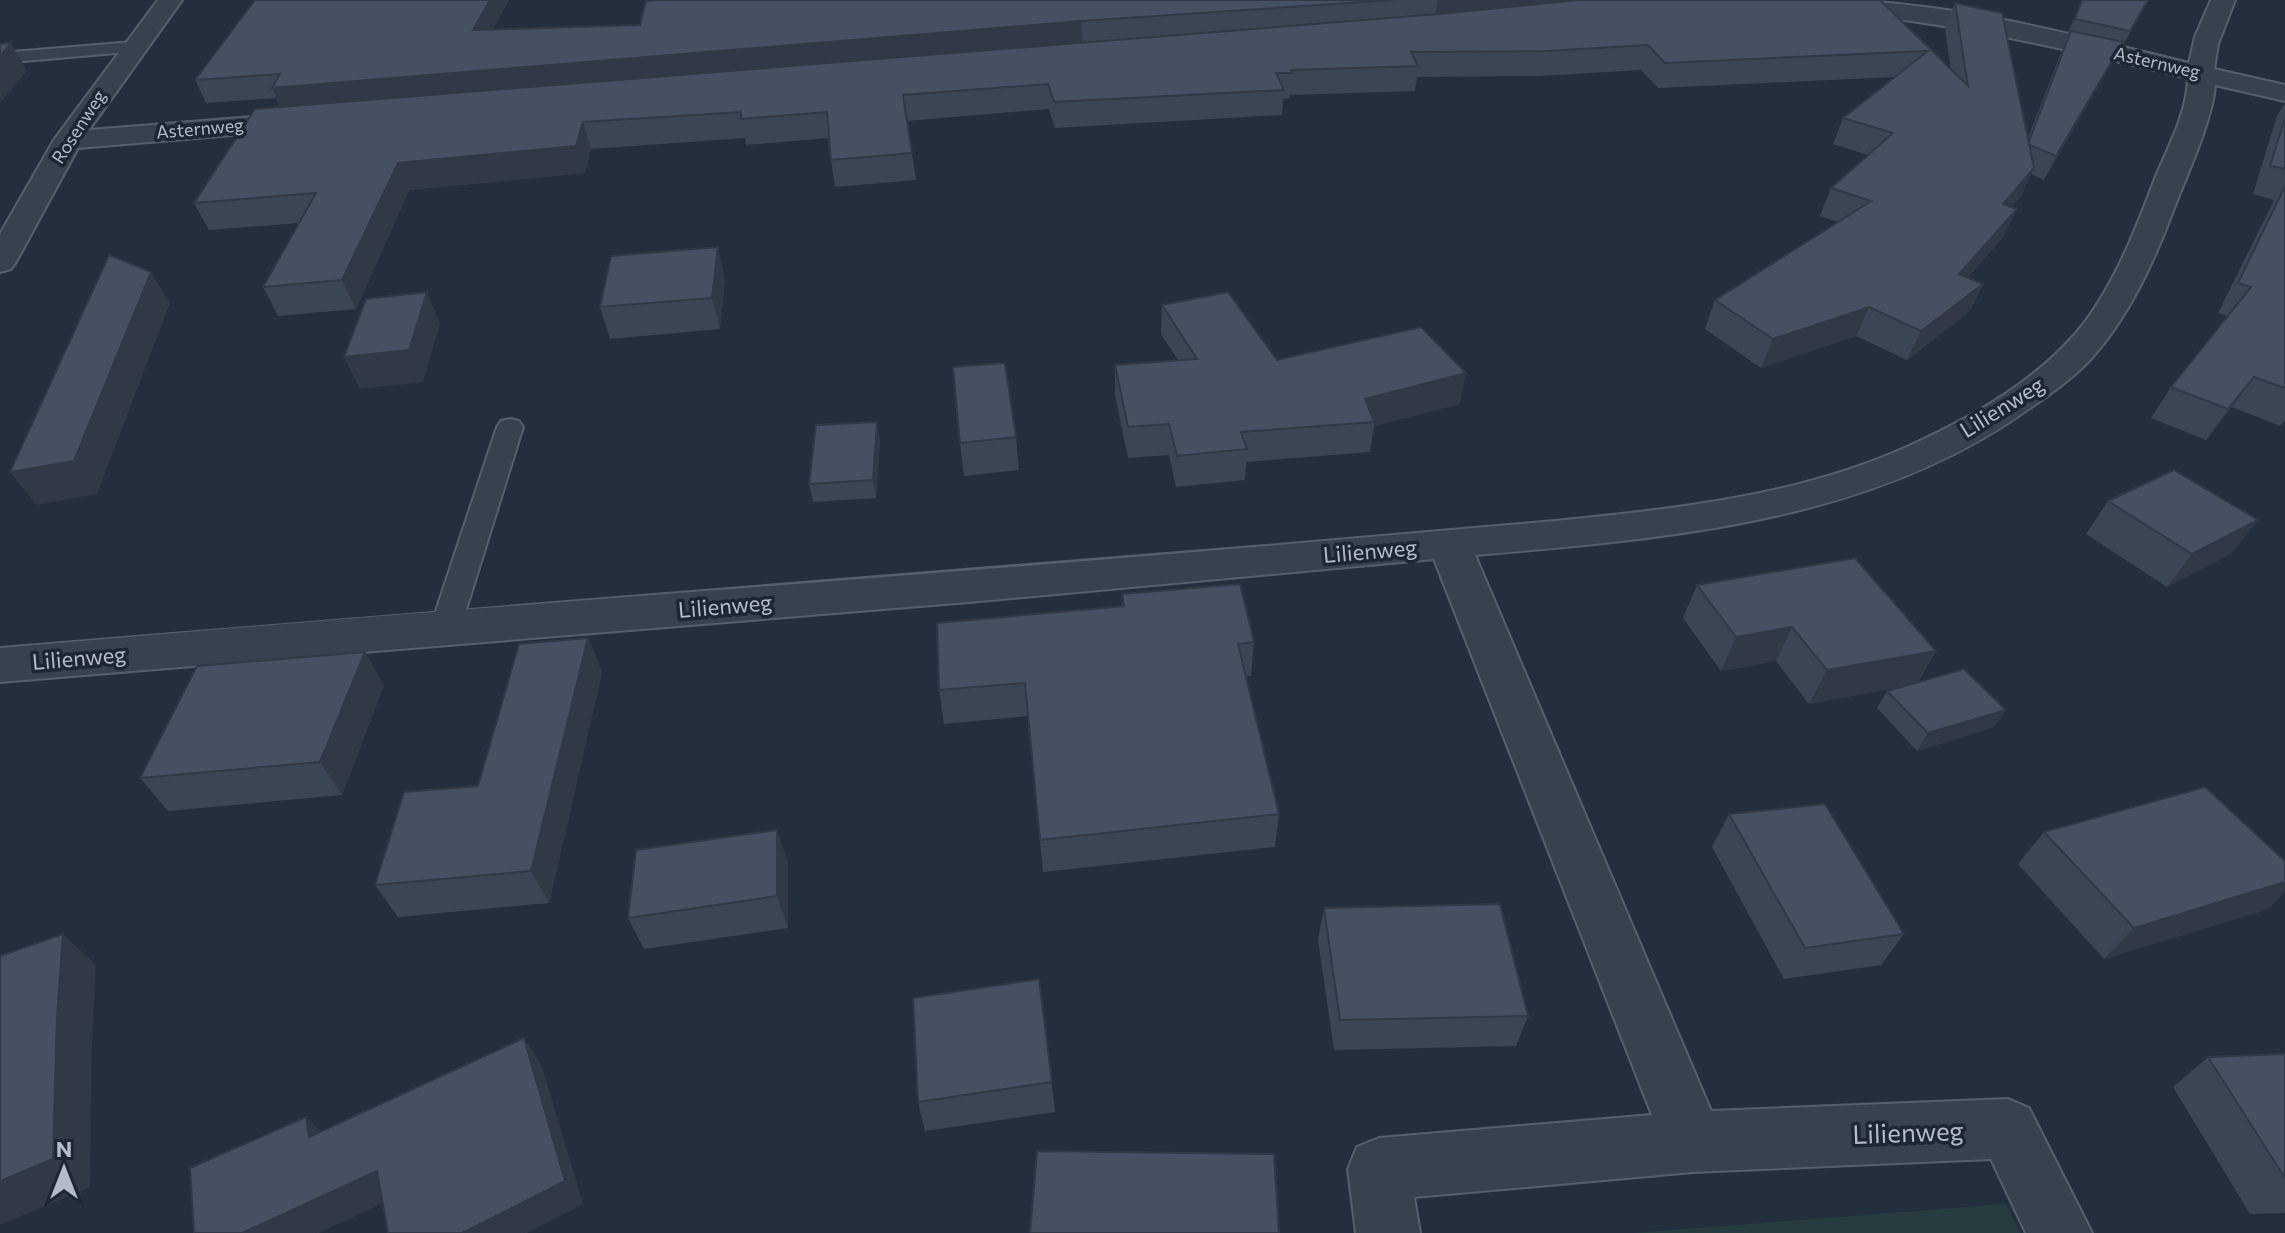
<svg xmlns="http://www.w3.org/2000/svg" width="2285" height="1233" font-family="Commissioner,sans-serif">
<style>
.green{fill:#263c3f}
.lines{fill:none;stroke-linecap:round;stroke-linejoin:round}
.service-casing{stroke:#565f6c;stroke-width:4}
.minor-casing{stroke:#565f6c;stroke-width:4}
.service{fill:#38414e;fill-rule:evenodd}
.minor{fill:#38414e;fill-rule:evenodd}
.wall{fill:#3b4654}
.shaded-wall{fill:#303945}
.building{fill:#455162;stroke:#303945;stroke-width:2}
.labels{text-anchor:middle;stroke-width:7;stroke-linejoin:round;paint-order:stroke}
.far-street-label{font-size:18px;fill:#b4bcc9;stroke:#1d2633}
.street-label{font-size:22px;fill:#b4bcc9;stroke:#1d2633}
.near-street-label{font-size:26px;fill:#b4bcc9;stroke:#1d2633}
</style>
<rect width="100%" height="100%" fill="#242f3e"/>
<!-- green -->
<path class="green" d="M2006,1204L2020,1233H1634Z"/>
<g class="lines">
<defs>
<path id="service" d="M133,42L142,47L139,51L0,63V53Z
M510,419L519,421L523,427L460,629L456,637L445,640L434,637L430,629L497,427L501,421Z"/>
<path id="minor" d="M158,0H182L89,130L305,113L315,115L319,121L315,127L305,129L78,148L16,262L11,269L0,272V234L54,140Z
M1823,0C1947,0 2069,34 2189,63L2195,37L2211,0H2235L2218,44L2214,69L2285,85V101L2215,85C2213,119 2186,177 2173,211C2153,264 2129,316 2091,359C2073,378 2052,393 2030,408C1872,523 1663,539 1475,555L1711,1111L2008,1099L2029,1108L2092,1233H2026L1991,1159L1693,1172L1414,1197L1420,1233H1356L1348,1169L1357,1147L1379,1138L1652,1115L1434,559L969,602L0,682V648C426,610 852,582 1278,545C1370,537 1463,529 1555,521C1674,509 1799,496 1909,446C1973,417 2041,379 2085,322C2116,280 2136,229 2154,181C2167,149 2187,114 2188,78C2070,50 1953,22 1832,12L1824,10L1820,5Z"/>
</defs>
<!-- service casing -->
<use href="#service" class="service-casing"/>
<!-- minor casing -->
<use href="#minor" class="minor-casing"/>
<!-- service -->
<use href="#service" class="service"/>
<!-- minor -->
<use href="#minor" class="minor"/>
</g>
<!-- wall -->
<path class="wall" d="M255,0H509L493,29L640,25L658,0H1880L1951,70L1945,28L1955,3L2028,138L2061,53L2070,34L2068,33L2082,0H2149L2123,45H2121L2111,64L2044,180L2031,174L2021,196L2011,207L2017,209L2003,237L1968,277L1983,284L1969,312L1907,360L1856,336L1761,368L1705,329L1715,300L1838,222L1820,216L1831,188L1868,155L1833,144L1843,118L1895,77L1658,88L1641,70L1540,76L1417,77L1415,91L1290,95V98L1283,99L1282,115L1055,128L1049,109L907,121L916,180L835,187L831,160L829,138L746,145L745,138L591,149L585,173L409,190L356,309L278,316L263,287L299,223L209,230L194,203L280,107L276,98L206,103L195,80Z
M2285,103V420L2280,426L2232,407L2206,440L2151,418L2171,387L2228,316L2218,313L2274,200L2253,194L2277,116Z
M725,279L720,329L610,339L600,307Z
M1162,305L1277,360L1460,404L1374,426L1370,452L1246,462L1245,480L1176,487L1169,455L1128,458L1115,395V365L1178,360L1161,334Z
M1016,437L1019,470L964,476L960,443Z
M880,439L876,498L813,502L809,484Z
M2108,501L2232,553L2167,587L2086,534Z
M1697,585L1936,651L1918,682L1994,727L1917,751L1877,708L1887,691L1899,687L1809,704L1776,661L1721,671L1683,618Z
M1122,594L1254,642L1251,676H1246L1279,814L1275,847L1043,872L1028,716L944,724L939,690L1122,606Z
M588,638L602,672L549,903L398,917L375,885L478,786Z
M384,685L342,795L168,811L140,778Z
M1729,814L1904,934L1881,965L1784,979L1712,847Z
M2044,832L2268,909L2104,959L2018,864Z
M788,862V928L644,949L628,918Z
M1324,908L1528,1016L1516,1046L1334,1050L1318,940Z
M1039,979L1055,1112L925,1131L918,1102Z
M2285,1054V1213L2250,1214L2173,1087L2208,1057Z"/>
<!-- shaded-wall -->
<path class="shaded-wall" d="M490,0H509L480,51L473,30Z
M1437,0H1611L1435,18Z
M1081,21L1082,43L282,111L272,88Z
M2123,42L2111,64L2044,180L2056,156Z
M11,43L27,71L0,103V56Z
M583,122L591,149L585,173L409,190L356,309L342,280L398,163Z
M2034,168L2021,196L1989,232L2003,204Z
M2017,209L2003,237L1945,302L1959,274Z
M718,247L725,279L720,329L712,298Z
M151,272L170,303L97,494L36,505L10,472Z
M1983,284L1969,312L1907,360L1921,331Z
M427,292L440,324L423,382L360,389L344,357Z
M1869,307L1856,336L1761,368L1773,339Z
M1466,373L1460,404L1374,426V422L1365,399Z
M2254,377L2232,407L2206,440L2228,409Z
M877,422L880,439L876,498L873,480Z
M2258,520L2232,553L2167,587L2192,554Z
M1792,627L1776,661L1721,671L1736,637Z
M588,638L602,672L549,903L531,871Z
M1936,651L1916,684L1809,704L1827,670Z
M365,652L384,685L342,795L320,762Z
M2006,710L1994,727L1917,751L1928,733Z
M777,830L788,862V928L777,896Z
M2285,882V892L2268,909L2104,959L2134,928Z
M63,934L96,965L92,1046L90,1187L0,1225V1181L57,1016Z
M524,1038L541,1064L583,1204L527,1233H462Z
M306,1117L331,1142L309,1137Z
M377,1171L400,1195L319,1233H242Z"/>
<!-- building -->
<path class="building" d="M255,0H490L473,30L640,25L646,1L658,0H1393L1081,21L272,88L280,74L195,80Z
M1578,0H1880L1968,86L1955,3L2002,13L2034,168L2003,204L2017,209L1959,274L1983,284L1921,331L1869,307L1773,339L1715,300L1871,201L1831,188L1893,133L1843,118L1928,51L1665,63L1648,45L1545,51L1411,52L1418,66L1291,70L1292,73H1276L1284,90L1054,102L1048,84L903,95L912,153L831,160L827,112L741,119V112L583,122L576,146L398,163L342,280L263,287L316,193L194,203L255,109L1439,14Z
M2082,0H2148L2130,31L2075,19Z
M2071,31L2123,42L2056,156L2028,144Z
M11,43L0,56V44Z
M2285,118V169L2270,166Z
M2285,186V388L2254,377L2228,409L2171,387L2251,287L2238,283Z
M718,247L712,298L600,307L611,256Z
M109,255L151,272L74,461L10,472Z
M427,292L409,350L344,357L366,299Z
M1228,292L1277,360L1421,327L1466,373L1365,399L1374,422L1241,432L1247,449L1177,456L1169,424L1128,427L1115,365L1197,359L1162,305Z
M1005,363L1016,437L960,443L953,367Z
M877,422L873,480L809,484L816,425Z
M2174,470L2258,520L2192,554L2108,501Z
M1855,558L1936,651L1827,670L1792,627L1736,637L1697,585Z
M1240,584L1254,642L1238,644L1279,814L1040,840L1025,683L939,690L937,623L1124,606L1122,594Z
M588,638L531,871L375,885L404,792L478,786L519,644Z
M365,652L320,762L140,778L197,666Z
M1964,669L2006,710L1928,733L1887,691Z
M2205,787L2285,861V882L2134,928L2044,832Z
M1825,804L1904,934L1805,948L1729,814Z
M777,830V896L628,918L636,850Z
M1500,904L1528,1016L1340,1020L1324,908Z
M63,934L57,1016L53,1159L0,1181V956Z
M1039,979L1052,1082L918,1102L913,998Z
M524,1038L565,1181L462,1233H388L377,1171L242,1233H194L190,1168L306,1117L309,1137Z
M2285,1054V1178L2208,1057Z
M1037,1151L1274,1154L1279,1233H1030Z"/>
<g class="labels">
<!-- far-street labels -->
<g class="far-street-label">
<text transform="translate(2157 63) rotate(13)" y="6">Asternweg</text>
<text transform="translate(79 127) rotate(-57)" y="6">Rosenweg</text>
<text transform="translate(200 129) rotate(-5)" y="6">Asternweg</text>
</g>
<!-- street labels -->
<g class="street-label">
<text transform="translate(2002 407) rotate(-32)" y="8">Lilienweg</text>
<text transform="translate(1370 551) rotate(-5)" y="8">Lilienweg</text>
<text transform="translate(725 606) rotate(-5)" y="8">Lilienweg</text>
<text transform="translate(79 658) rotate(-5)" y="8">Lilienweg</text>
</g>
<!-- near-street labels -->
<g class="near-street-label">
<text transform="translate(1908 1133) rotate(-2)" y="9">Lilienweg</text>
</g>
</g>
<!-- north arrow -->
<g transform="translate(64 1169)" stroke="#1d2633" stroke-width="6" paint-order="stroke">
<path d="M0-6L14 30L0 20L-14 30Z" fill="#b4bcc9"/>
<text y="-12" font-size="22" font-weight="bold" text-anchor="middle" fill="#b4bcc9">N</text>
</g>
</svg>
